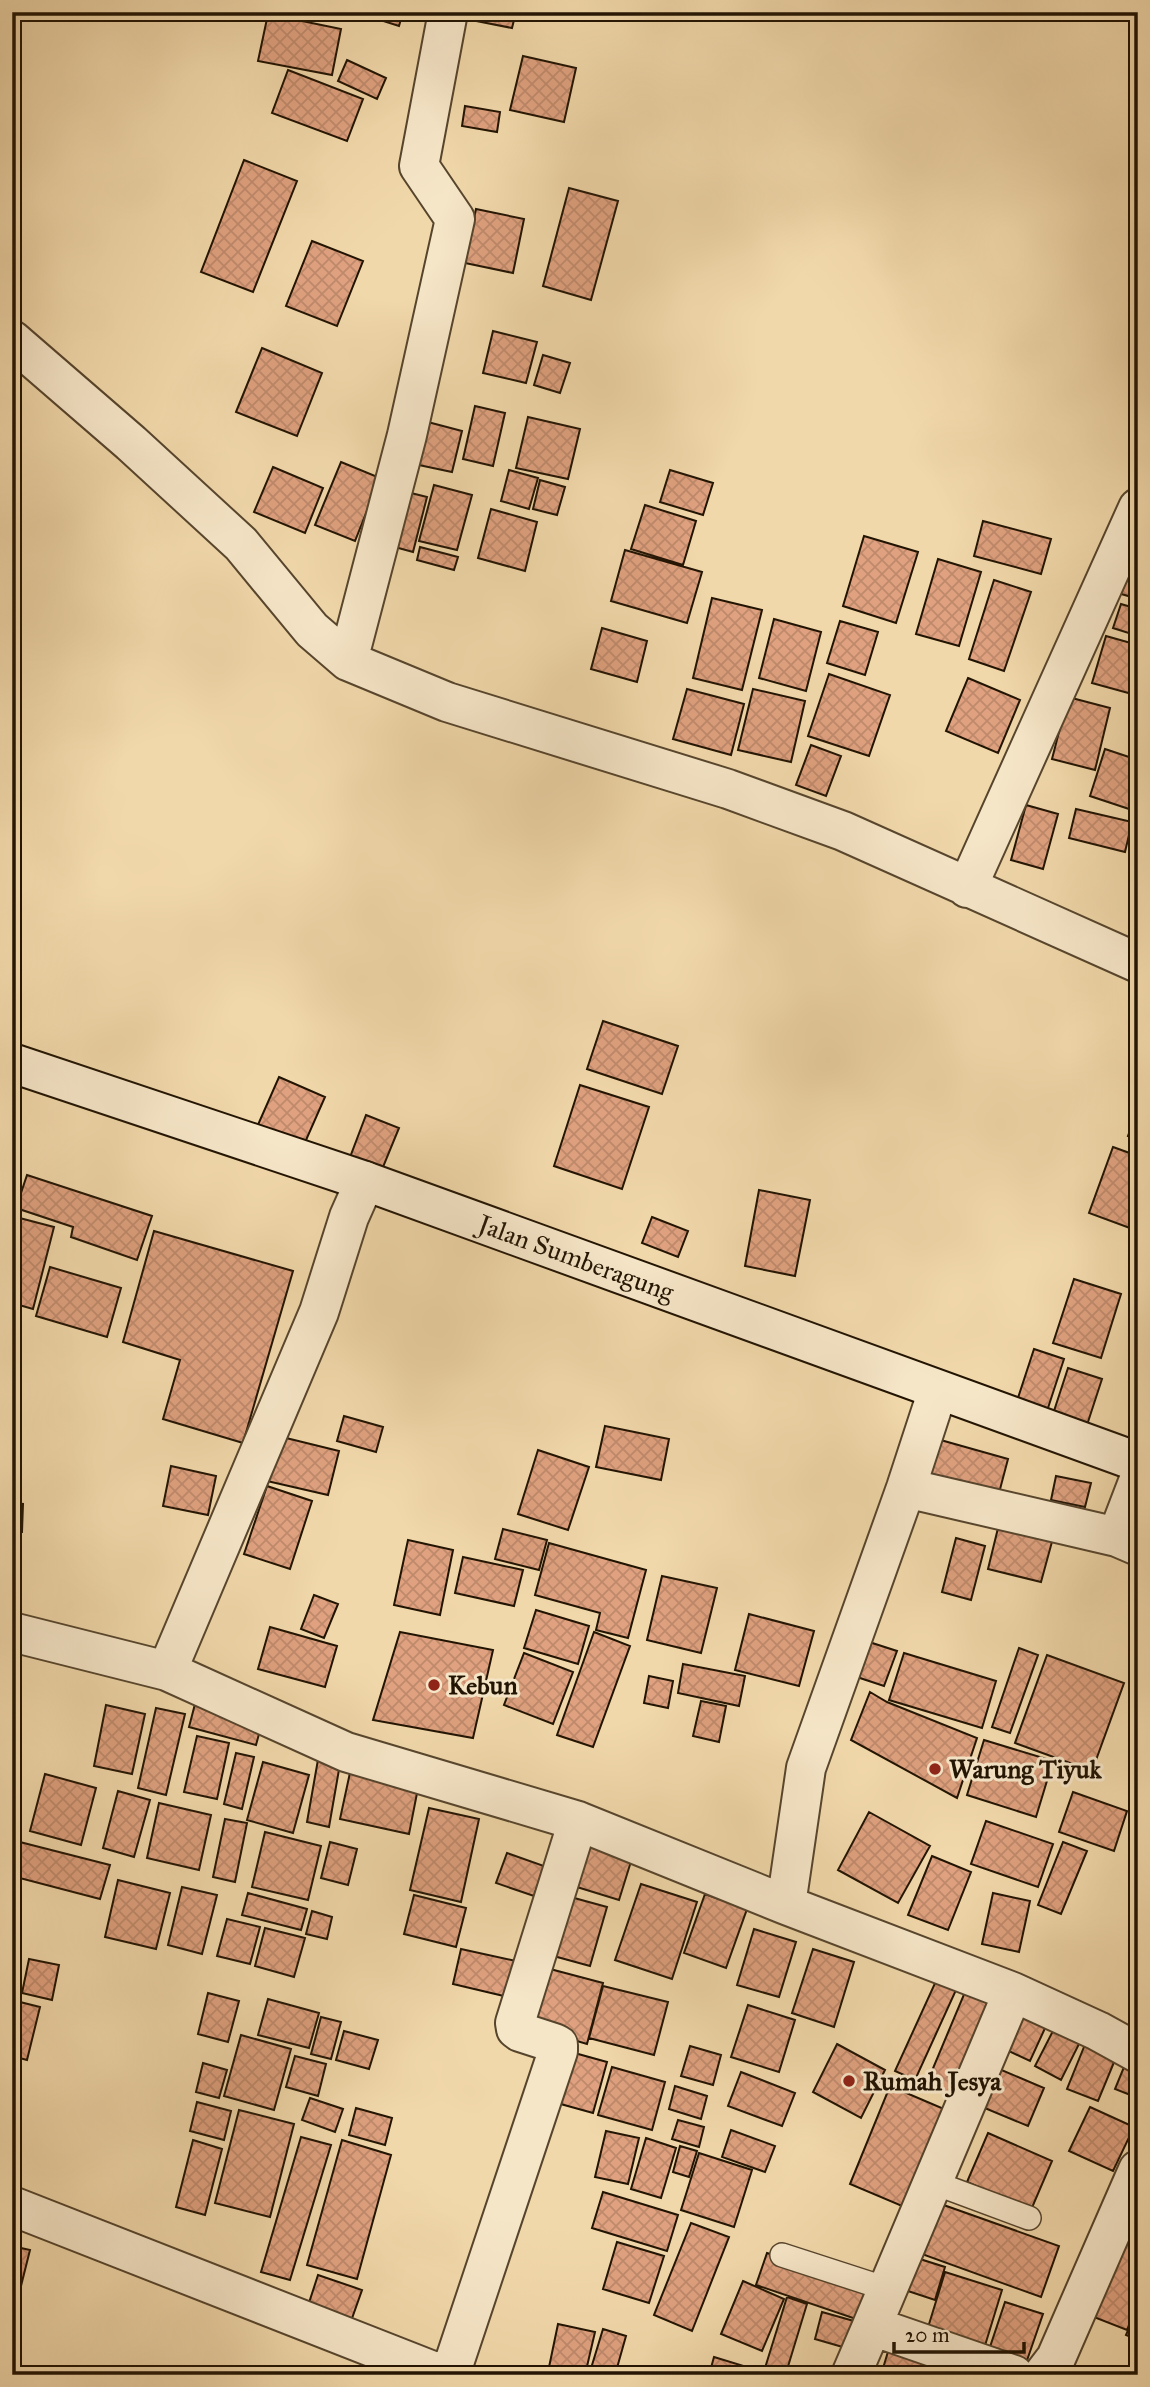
<svg xmlns="http://www.w3.org/2000/svg" width="1150" height="2387" font-family="'IM FELL Great Primer',serif">
<style>
.building{fill:url(#building-cross-hatch);stroke:#221403;stroke-width:2}
.lines{fill:none;stroke-linecap:round;stroke-linejoin:round}
.lane-casing{stroke:#56452d;stroke-width:26}
.street-casing{stroke:#56452d;stroke-width:42}
.secondary-casing{stroke:#221403;stroke-width:42}
.lane{stroke:#f6e6c8;stroke-width:23}
.street{stroke:#f6e6c8;stroke-width:38}
.secondary{stroke:#f6e6c8;stroke-width:38}
.poi-dot{fill:#8f2418;stroke:#f6e6c8;stroke-width:2.5}
.labels{text-anchor:middle;stroke-width:6;stroke-linejoin:round;paint-order:stroke}
.street-label{font-size:26px;fill:#221403;stroke:#f6e6c8}
.poi-label{font-size:26px;font-weight:bold;fill:#221403;stroke:#f6e6c8;text-anchor:start}
</style>
<defs>
<pattern id="building-cross-hatch" width="8" height="8" patternUnits="userSpaceOnUse" patternTransform="scale(1.75)"><rect width="8" height="8" fill="#dfa17f"/><path d="M0 0l8 8M0 8l8-8" fill="none" stroke="#bf8a6c"/></pattern>
</defs>
<rect width="100%" height="100%" fill="#f1d8aa"/>
<filter id="stains"><feTurbulence type="fractalNoise" baseFrequency=".00286" numOctaves="4"/><feColorMatrix values="0 0 0 0 .2 0 0 0 0 .09 0 0 0 0 .02 0 0 0 .5 -.17"/></filter>
<radialGradient id="worn" r=".72"><stop offset=".6" stop-color="#630" stop-opacity="0"/><stop offset="1" stop-color="#630" stop-opacity=".3"/></radialGradient>
<!-- building -->
<path class="building" d="M355,12H403L399,26Z
M468,12H516L512,28L466,19Z
M268,14L341,29L332,75L258,61Z
M523,56L576,68L564,122L510,110Z
M347,60L386,78L377,99L338,81Z
M288,70L363,99L347,141L272,113Z
M465,106L500,112L497,132L462,126Z
M244,160L297,181L253,292L201,272Z
M569,188L618,201L591,300L543,286Z
M476,209L524,219L513,273L465,263Z
M312,241L363,261L337,326L286,306Z
M493,331L537,342L526,383L483,373Z
M262,348L322,373L297,436L236,412Z
M543,355L570,363L560,393L534,385Z
M475,406L505,413L493,466L463,459Z
M528,417L580,429L568,479L516,468Z
M424,421L462,431L452,472L414,464Z
M341,462L380,478L355,541L315,525Z
M273,467L323,488L305,533L254,512Z
M509,470L538,478L529,509L501,501Z
M670,470L713,483L703,515L660,502Z
M540,480L565,487L557,515L533,509Z
M434,485L472,495L457,550L419,541Z
M399,490L427,497L413,552L384,544Z
M645,505L696,521L683,565L631,549Z
M491,509L537,522L525,571L478,558Z
M983,521L1051,539L1041,574L974,556Z
M864,536L918,552L896,623L843,606Z
M420,547L458,557L454,570L417,560Z
M1138,547V599L1118,593Z
M625,550L702,572L687,623L611,601Z
M938,559L981,572L959,646L916,634Z
M994,580L1031,592L1004,671L969,659Z
M712,598L762,610L742,690L693,678Z
M1121,604L1138,609V636L1113,628Z
M774,619L821,632L806,691L759,678Z
M840,621L878,632L865,675L827,663Z
M602,628L647,641L637,682L591,669Z
M1106,636L1138,645V675L1132,694L1092,683Z
M829,674L890,695L869,756L808,736Z
M968,678L1020,700L998,753L946,731Z
M687,689L744,704L731,755L673,739Z
M753,689L805,701L791,762L738,750Z
M1068,697L1110,708L1095,770L1052,759Z
M811,745L841,756L826,796L796,785Z
M1105,749L1138,760V804L1135,811L1090,796Z
M1026,805L1058,814L1043,869L1011,860Z
M1076,809L1132,822L1125,852L1069,838Z
M603,1021L678,1046L662,1094L587,1069Z
M279,1077L325,1097L303,1147L257,1127Z
M580,1085L649,1107L622,1189L554,1166Z
M1138,1107V1139L1128,1136Z
M366,1115L399,1128L381,1172L349,1160Z
M1113,1147L1138,1156V1231L1089,1213Z
M27,1175L152,1216L137,1260L71,1237L73,1227L16,1208Z
M759,1190L810,1200L795,1276L745,1266Z
M12,1216L54,1227L33,1309L12,1303Z
M652,1217L688,1231L678,1257L642,1243Z
M154,1231L293,1271L243,1443L163,1419L180,1360L123,1342Z
M50,1267L121,1288L107,1337L36,1316Z
M1074,1279L1121,1294L1101,1358L1053,1343Z
M1034,1349L1064,1359L1047,1411L1017,1401Z
M1068,1368L1102,1379L1087,1425L1053,1414Z
M344,1416L383,1427L376,1452L337,1441Z
M605,1426L669,1439L661,1480L596,1467Z
M278,1436L339,1451L328,1495L267,1481Z
M937,1439L1008,1459L999,1493L927,1473Z
M538,1450L589,1467L568,1530L518,1514Z
M171,1466L216,1476L208,1515L163,1506Z
M1056,1476L1091,1483L1085,1507L1051,1500Z
M267,1486L312,1501L290,1569L244,1554Z
M12,1503L23,1504L22,1532H12Z
M999,1524L1053,1538L1041,1582L988,1569Z
M503,1529L547,1540L539,1570L495,1559Z
M956,1538L985,1546L971,1600L942,1592Z
M408,1540L453,1550L440,1615L394,1605Z
M549,1543L646,1570L628,1638L596,1630L600,1613L535,1595Z
M463,1557L523,1570L514,1606L455,1593Z
M662,1576L717,1588L701,1653L647,1640Z
M314,1595L338,1604L324,1638L301,1629Z
M536,1610L589,1626L578,1664L524,1648Z
M749,1614L814,1631L799,1686L735,1670Z
M270,1627L337,1646L325,1687L258,1669Z
M400,1632L493,1650L473,1738L373,1720Z
M594,1632L630,1646L593,1747L557,1735Z
M866,1641L897,1651L884,1686L854,1676Z
M1019,1648L1038,1655L1010,1733L992,1727Z
M524,1653L573,1672L553,1724L504,1705Z
M904,1653L996,1681L982,1728L889,1700Z
M1047,1655L1124,1683L1092,1771L1015,1743Z
M683,1664L745,1676L739,1706L678,1693Z
M649,1676L673,1681L668,1708L644,1703Z
M870,1692L887,1702L977,1738L957,1798L851,1740Z
M701,1701L726,1706L719,1742L693,1736Z
M195,1704L262,1723L256,1745L189,1727Z
M106,1705L145,1714L132,1774L94,1766Z
M156,1708L185,1714L166,1795L138,1788Z
M197,1736L229,1743L217,1799L184,1792Z
M984,1740L1053,1761L1036,1817L967,1795Z
M236,1753L254,1757L242,1809L224,1804Z
M319,1754L341,1758L329,1827L307,1822Z
M263,1762L309,1775L293,1833L247,1820Z
M351,1768L419,1783L409,1834L340,1819Z
M45,1774L96,1788L81,1845L30,1831Z
M118,1791L150,1800L134,1857L103,1848Z
M1073,1792L1127,1811L1114,1851L1059,1832Z
M159,1803L211,1815L199,1870L147,1858Z
M429,1808L479,1819L461,1902L410,1890Z
M869,1812L930,1846L898,1903L838,1870Z
M225,1819L247,1823L235,1882L213,1877Z
M986,1821L1053,1844L1038,1887L971,1864Z
M265,1832L321,1846L308,1900L252,1887Z
M578,1838L633,1855L619,1900L564,1883Z
M12,1840L110,1865L100,1899L12,1876Z
M330,1842L357,1849L348,1885L321,1878Z
M1063,1842L1087,1851L1061,1914L1038,1905Z
M507,1853L544,1866L534,1896L496,1883Z
M932,1856L971,1872L948,1930L908,1915Z
M118,1880L170,1893L156,1949L105,1937Z
M641,1884L697,1902L672,1979L615,1960Z
M182,1887L217,1895L202,1954L168,1945Z
M248,1893L307,1909L301,1930L242,1915Z
M556,1893L607,1907L590,1966L539,1952Z
M993,1893L1030,1901L1019,1952L982,1944Z
M705,1894L747,1909L726,1968L684,1953Z
M414,1895L466,1908L456,1947L404,1934Z
M312,1911L332,1917L327,1939L306,1934Z
M227,1919L260,1927L250,1964L217,1956Z
M265,1928L305,1938L294,1977L255,1966Z
M754,1929L796,1942L779,1997L737,1985Z
M461,1949L516,1961L508,1997L453,1984Z
M813,1949L854,1962L834,2027L792,2013Z
M29,1959L59,1965L52,2000L22,1993Z
M535,1965L603,1983L587,2044L520,2024Z
M936,1981L956,1990L915,2080L895,2071Z
M603,1986L668,2002L654,2055L589,2038Z
M965,1992L1000,2007L960,2100L926,2085Z
M208,1993L239,2001L228,2042L198,2034Z
M268,1999L319,2013L309,2048L258,2035Z
M12,2000L40,2007L27,2060L12,2056Z
M748,2005L795,2020L779,2072L731,2057Z
M1010,2009L1046,2026L1030,2061L994,2044Z
M321,2017L341,2022L331,2059L311,2054Z
M1055,2027L1081,2040L1061,2080L1035,2066Z
M344,2031L378,2040L369,2069L336,2060Z
M241,2035L291,2049L274,2110L224,2096Z
M1086,2042L1117,2055L1098,2101L1067,2089Z
M837,2044L885,2070L861,2118L813,2092Z
M690,2046L721,2055L713,2085L681,2076Z
M571,2052L607,2062L593,2113L557,2103Z
M295,2056L326,2064L318,2096L286,2087Z
M203,2063L227,2070L219,2098L196,2092Z
M992,2066L1044,2088L1028,2126L975,2104Z
M612,2067L665,2082L652,2130L598,2115Z
M1124,2067L1138,2072V2098L1115,2089Z
M741,2072L795,2093L782,2126L728,2106Z
M675,2086L707,2096L701,2119L669,2109Z
M890,2086L944,2109L902,2206L850,2184Z
M310,2098L343,2109L335,2132L302,2120Z
M197,2102L231,2111L224,2140L190,2131Z
M1090,2107L1134,2127L1113,2171L1069,2151Z
M356,2108L392,2118L385,2145L349,2135Z
M239,2110L294,2124L270,2217L215,2203Z
M678,2120L704,2127L699,2147L672,2139Z
M731,2130L775,2146L765,2172L722,2157Z
M606,2131L639,2138L628,2184L595,2177Z
M988,2133L1052,2161L1031,2210L967,2182Z
M301,2137L331,2145L290,2280L261,2272Z
M646,2138L676,2148L661,2198L631,2189Z
M193,2140L222,2149L205,2215L176,2207Z
M342,2140L391,2155L357,2279L307,2265Z
M680,2146L697,2151L689,2177L673,2172Z
M699,2153L752,2170L734,2227L681,2210Z
M603,2192L678,2215L667,2251L592,2228Z
M938,2203L1059,2246L1041,2297L919,2253Z
M691,2223L729,2237L692,2331L654,2315Z
M1112,2235L1138,2244V2302L1127,2330L1081,2312Z
M617,2242L664,2256L649,2303L603,2289Z
M12,2246L30,2250L12,2322Z
M767,2253L868,2286L856,2319L756,2285Z
M904,2254L945,2267L935,2300L893,2286Z
M945,2272L1002,2290L983,2352L926,2334Z
M318,2275L362,2290L350,2324L307,2309Z
M743,2281L784,2299L762,2351L721,2334Z
M787,2297L807,2304L786,2373L765,2368Z
M1005,2302L1043,2314L1024,2369L987,2356Z
M1138,2307V2340L1126,2335Z
M822,2312L861,2323L853,2350L815,2339Z
M558,2324L595,2332L585,2375H561L548,2372Z
M603,2329L626,2336L615,2375H589Z
M890,2345L943,2361L939,2375H881Z
M714,2357L773,2375H709Z"/>
<g class="lines">
<defs>
<path id="lane" d="M932,2182L1029,2218
M782,2255L887,2289"/>
<path id="street" d="M12,340L131,443L241,544L312,630L348,661L447,702L728,789L843,831L1138,963
M348,661L407,435L455,219L419,166L448,12
M967,888L1138,508
M906,1488L1117,1537L1138,1546
M1117,1537L1138,1482
M12,1632L167,1671L346,1752L578,1821L786,1905L1013,1992L1098,2031L1138,2053
M167,1671L319,1312L349,1217L365,1181
M786,1905L806,1768L906,1488L938,1390
M12,2206L443,2375
M872,2326L1013,1992
M450,2375L558,2051V2045L554,2043L520,2032L516,2029L515,2023L578,1821
M851,2375L872,2326L1014,2375
M1043,2375L1056,2358L1138,2170"/>
<g id="secondary">
<path id="s1" d="M12,1063L365,1181L1138,1462"/>
</g>
</defs>
<!-- lane casing -->
<use href="#lane" class="lane-casing"/>
<!-- street casing -->
<use href="#street" class="street-casing"/>
<!-- secondary casing -->
<use href="#secondary" class="secondary-casing"/>
<!-- lane -->
<use href="#lane" class="lane"/>
<!-- street -->
<use href="#street" class="street"/>
<!-- secondary -->
<use href="#secondary" class="secondary"/>
</g>
<!-- markers -->
<g class="poi-dot">
<circle cx="434" cy="1685" r="7"/>
<circle cx="935" cy="1769" r="7"/>
<circle cx="849" cy="2081" r="7"/>
</g>
<g class="labels">
<!-- street labels -->
<g class="street-label">
<text dy="9" stroke="none"><textPath href="#s1" startOffset="597">Jalan Sumberagung</textPath></text>
</g>
<!-- poi labels -->
<g class="poi-label">
<text x="448" y="1694">Kebun</text>
<text x="949" y="1778">Warung Tiyuk</text>
<text x="863" y="2090">Rumah Jesya</text>
</g>
</g>
<!-- margin -->
<rect width="1150" height="2387" fill="none" stroke="#f1d8aa" stroke-width="42"/>
<rect x="14" y="14" width="1122" height="2359" fill="none" stroke="#221403" stroke-width="3.5"/>
<rect x="21" y="21" width="1108" height="2345" fill="none" stroke="#221403" stroke-width="2"/>
<!-- scale -->
<path d="M894 2342v10h130v-10" fill="none" stroke="#221403" stroke-width="3.5"/>
<text x="905" y="2342" font-size="21" fill="#221403" stroke="#f6e6c8" stroke-width="5" paint-order="stroke">20 m</text>
<rect width="100%" height="100%" filter="url(#stains)"/>
<rect width="100%" height="100%" fill="url(#worn)"/>
</svg>
